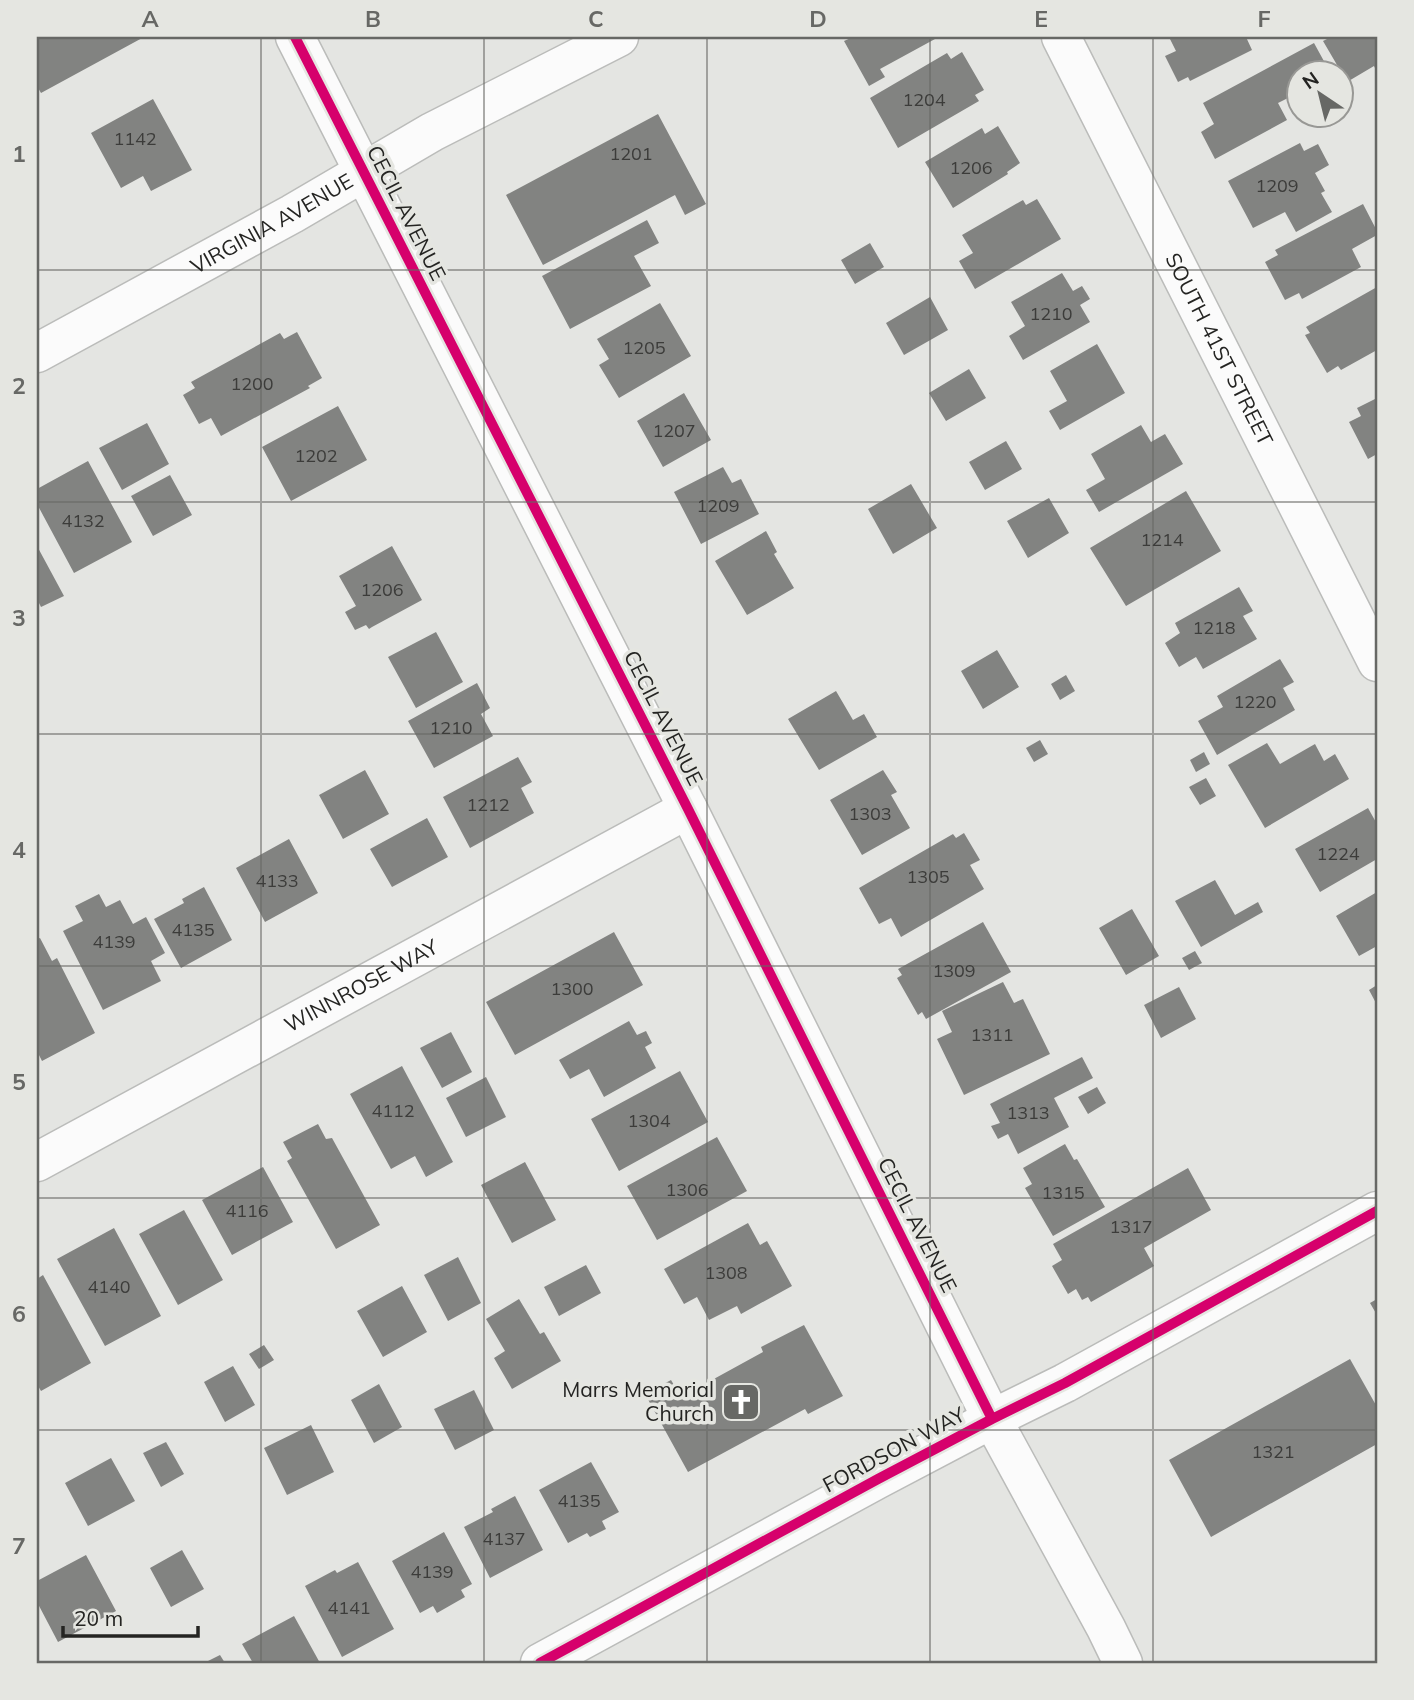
<svg xmlns="http://www.w3.org/2000/svg" width="1414" height="1700" font-family="Mulish,sans-serif">
<style>
.building{fill:#828381}
.lines{fill:none;stroke-linecap:round;stroke-linejoin:round}
.minor-casing{stroke:#bbbcba;stroke-width:41}
.minor{stroke:#fbfbfb;stroke-width:38}
.cycleway-casing{stroke:#e5e6e1;stroke-width:15}
.cycleway{stroke:#d6006c;stroke-width:10}
.grid{fill:none;stroke:#676865;stroke-width:2;stroke-opacity:0.55}
.labels{text-anchor:middle;stroke-width:7;stroke-linejoin:round;paint-order:stroke}
.number-label{font-size:18px;fill:#3c3c3a}
.street-label{font-size:21px;fill:#242422;stroke:#e5e6e1}
.poi-label{font-size:21px;fill:#242422;stroke:#e5e6e1;text-anchor:end}
.neatline{fill:none;stroke:#676865;stroke-width:2.5}
.grid-label{font-size:23px;text-anchor:middle;font-weight:bold;fill:#676865}
</style>
<rect width="100%" height="100%" fill="#e4e5e2"/>
<!-- building -->
<path class="building" d="M37,37H144L41,93L37,86Z
M853,37H934L935,39L880,69L885,77L869,86L844,41Z
M1169,37H1246L1252,50L1190,81L1188,77L1178,82L1165,56L1176,51Z
M1331,37H1377V72L1374,66L1347,82L1323,41Z
M1314,43L1331,74H1298V97L1292,101L1290,97L1278,103L1287,120L1215,159L1201,132L1214,124L1203,103Z
M962,52L984,90L975,95L979,101L898,148L870,98L947,53L951,59Z
M153,99L192,170L151,191L143,176L121,188L91,133Z
M658,114L706,204L685,215L675,195L543,265L506,195Z
M998,126L1020,163L1007,172L1008,174L953,208L925,162L982,128L985,134Z
M1300,143L1304,151L1318,144L1329,165L1315,173L1325,191L1321,193L1332,212L1296,232L1285,212L1253,228L1228,181Z
M1037,199L1061,239L975,289L959,261L973,253L962,235L1023,200L1026,205Z
M1363,204L1377,231V235L1352,249L1361,267L1302,299L1299,293L1285,300L1265,262L1278,255L1275,250Z
M647,220L659,243L634,256L651,286L570,329L542,276Z
M870,243L884,267L855,284L841,260Z
M1062,273L1073,291L1082,286L1087,294L1090,299L1080,305L1090,322L1023,360L1009,336L1025,326L1011,302Z
M1377,287V350L1341,370L1338,366L1327,373L1305,335L1310,333L1306,327Z
M930,297L948,330L904,355L886,323Z
M660,303L691,356L619,398L599,365L609,359L597,339Z
M297,332L322,378L308,386L310,388L221,436L211,418L199,424L183,395L195,388L191,382L280,333L284,339Z
M1097,344L1125,393L1060,430L1049,411L1067,401L1050,371Z
M969,369L986,398L946,421L929,393Z
M684,393L711,440L663,467L637,421Z
M1377,398V454L1368,459L1349,422L1361,416L1357,408Z
M338,406L367,460L291,501L262,447Z
M147,423L169,464L122,490L99,448Z
M1141,425L1151,442L1165,434L1183,464L1099,512L1086,490L1105,479L1091,454Z
M1006,441L1022,469L985,490L969,462Z
M88,461L132,542L74,573L37,504V489Z
M723,467L732,483L741,479L759,514L701,544L674,492Z
M170,475L192,515L153,536L131,496Z
M911,484L937,528L893,554L868,509Z
M1186,491L1221,551L1126,606L1090,548Z
M1049,498L1069,533L1028,558L1007,521Z
M766,531L777,552L774,554L794,588L747,615L715,561Z
M37,546L64,596L41,607L37,599Z
M392,546L422,600L372,627L369,629L366,625L355,630L345,612L356,606L339,576Z
M1239,587L1253,611L1243,616L1257,639L1203,669L1196,657L1179,667L1165,643L1180,633L1175,623Z
M436,632L463,682L416,708L388,657Z
M997,650L1019,687L983,709L961,671Z
M1280,659L1294,682L1283,688L1295,710L1217,755L1198,721L1223,707L1217,696Z
M1066,675L1075,691L1060,700L1051,684Z
M477,683L490,708L481,714L493,736L434,768L408,721Z
M836,691L853,720L864,714L877,737L819,770L788,719Z
M1040,740L1048,754L1034,762L1026,748Z
M1267,743L1280,764L1315,744L1324,761L1335,754L1349,779L1265,828L1228,765Z
M1204,752L1210,764L1196,772L1190,760Z
M518,757L532,782L521,788L534,813L470,848L443,797Z
M365,770L389,814L343,839L319,795Z
M883,770L897,792L891,795L910,828L862,855L830,800Z
M1206,778L1216,796L1200,805L1189,787Z
M1368,808L1377,824V859L1320,892L1295,849Z
M427,818L448,857L392,887L370,849Z
M964,833L980,860L970,865L984,889L901,937L891,918L879,924L859,888L953,834L956,838Z
M289,839L318,893L265,922L236,868Z
M1215,880L1235,915L1258,902L1263,912L1201,947L1175,901Z
M204,887L232,940L181,968L154,919L184,903L182,899Z
M1377,892V946L1359,956L1336,916Z
M99,894L106,907L120,900L133,924L146,917L165,953L151,961L161,981L103,1010L63,931L83,921L75,906Z
M1132,909L1159,956L1126,975L1099,928Z
M983,922L1011,972L926,1019L922,1012L918,1015L897,978L902,975L898,969Z
M614,932L643,985L515,1055L486,1002Z
M40,938L52,961L57,958L95,1033L42,1061L37,1051V939Z
M1195,951L1202,963L1189,970L1182,958Z
M1003,982L1014,1003L1023,999L1050,1054L964,1095L937,1039L952,1032L942,1011Z
M1377,985V1005L1369,990Z
M1179,987L1196,1019L1161,1038L1144,1005Z
M629,1021L637,1035L646,1031L652,1043L645,1047L656,1068L604,1097L589,1069L570,1079L559,1060Z
M451,1032L472,1072L442,1088L420,1048Z
M1082,1057L1093,1078L1054,1098L1069,1127L1018,1154L1008,1134L998,1139L991,1126L1000,1123L990,1104Z
M402,1066L453,1162L426,1177L415,1156L391,1169L350,1094Z
M680,1071L708,1122L619,1171L591,1119Z
M486,1077L506,1117L466,1137L446,1098Z
M1097,1087L1106,1103L1088,1114L1078,1097Z
M318,1124L326,1139L332,1138L380,1225L336,1249L287,1161L292,1158L283,1142Z
M717,1137L747,1191L657,1240L627,1186Z
M1065,1144L1074,1160L1077,1159L1105,1207L1053,1236L1025,1188L1032,1184L1023,1168Z
M525,1162L556,1220L512,1243L481,1185Z
M263,1167L293,1222L232,1255L202,1200Z
M1188,1168L1211,1210L1144,1248L1154,1266L1091,1302L1088,1297L1082,1300L1076,1289L1068,1294L1052,1266L1062,1260L1053,1244Z
M184,1210L223,1280L178,1305L139,1234Z
M748,1223L760,1245L767,1241L792,1286L741,1314L737,1306L709,1320L697,1297L684,1304L664,1269Z
M114,1228L161,1316L105,1346L57,1259Z
M458,1257L481,1303L448,1321L424,1275Z
M586,1265L601,1293L559,1316L544,1287Z
M43,1275L91,1363L41,1391L37,1384V1279Z
M402,1286L427,1332L383,1357L357,1311Z
M519,1299L540,1334L544,1332L561,1361L512,1389L494,1358L505,1351L486,1319Z
M1377,1299V1315L1370,1303Z
M804,1325L843,1396L808,1414L805,1409L688,1472L645,1394L671,1380L681,1397L763,1352L761,1347Z
M264,1345L274,1360L259,1369L249,1354Z
M1350,1359L1377,1407V1444L1211,1537L1169,1460Z
M233,1366L255,1405L225,1422L204,1382Z
M379,1384L402,1427L374,1443L351,1400Z
M474,1390L494,1430L455,1450L434,1409Z
M311,1425L334,1472L287,1495L264,1448Z
M166,1442L184,1474L161,1487L143,1453Z
M111,1458L135,1501L88,1526L65,1483Z
M591,1462L619,1512L602,1521L606,1529L590,1537L587,1533L568,1543L539,1490Z
M515,1496L543,1550L490,1578L464,1527L493,1512L491,1509Z
M444,1532L472,1584L461,1590L465,1597L437,1613L433,1606L420,1613L392,1561Z
M182,1550L204,1589L171,1607L150,1568Z
M86,1555L116,1611L58,1642L37,1602V1581Z
M358,1562L394,1629L342,1657L305,1586L335,1570L337,1573Z
M294,1616L320,1663H253L242,1644Z
M220,1655L225,1663H204Z"/>
<g class="lines">
<defs>
<g id="minor">
<path d="M295,37L688,809L992,1419L1106,1628L1123,1663"/>
<path id="s1" d="M1061,37L1377,662"/>
<path id="s2" d="M37,353L292,214L432,132L619,37"/>
<path id="s3" d="M37,1162L688,809"/>
<path d="M540,1663L878,1479L992,1419L1065,1383L1377,1211"/>
</g>
</defs>
<!-- minor casing -->
<use href="#minor" class="minor-casing"/>
<!-- minor -->
<use href="#minor" class="minor"/>
<defs>
<path id="cycleway" d="M295,37L688,809L992,1419
M540,1663L878,1479L992,1419L1065,1383L1377,1211"/>
</defs>
<!-- cycleway casing -->
<use href="#cycleway" class="cycleway-casing"/>
<!-- cycleway -->
<use href="#cycleway" class="cycleway"/>
</g>
<!-- grid -->
<path class="grid" d="M261,37V1663M484,37V1663M707,37V1663M930,37V1663M1153,37V1663M37,270H1377M37,502H1377M37,734H1377M37,966H1377M37,1198H1377M37,1430H1377"/>
<!-- icons -->
<defs>
<symbol id="church-square" viewBox="-11 -11 22 22"><rect x="-9" y="-9" width="18" height="18" rx="4" fill="#676865" stroke="#e5e6e1"/><path d="M-1.2-6h2.4v3.5h3.3v2.4h-3.3V6h-2.4V-.1h-3.3v-2.4h3.3Z" fill="#fff"/></symbol>
</defs>
<g fill-rule="evenodd">
<use href="#church-square" x="719" y="1380" width="44" height="44"/>
</g>
<g class="labels">
<!-- number labels -->
<g class="number-label">
<text x="924" y="106">1204</text>
<text x="135" y="145">1142</text>
<text x="631" y="160">1201</text>
<text x="971" y="174">1206</text>
<text x="1277" y="192">1209</text>
<text x="1051" y="320">1210</text>
<text x="644" y="354">1205</text>
<text x="252" y="390">1200</text>
<text x="674" y="437">1207</text>
<text x="316" y="462">1202</text>
<text x="718" y="512">1209</text>
<text x="83" y="527">4132</text>
<text x="1162" y="546">1214</text>
<text x="382" y="596">1206</text>
<text x="1214" y="634">1218</text>
<text x="1255" y="708">1220</text>
<text x="451" y="734">1210</text>
<text x="488" y="811">1212</text>
<text x="870" y="820">1303</text>
<text x="1338" y="860">1224</text>
<text x="928" y="883">1305</text>
<text x="277" y="887">4133</text>
<text x="193" y="936">4135</text>
<text x="114" y="948">4139</text>
<text x="954" y="977">1309</text>
<text x="572" y="995">1300</text>
<text x="992" y="1041">1311</text>
<text x="393" y="1117">4112</text>
<text x="1028" y="1119">1313</text>
<text x="649" y="1127">1304</text>
<text x="687" y="1196">1306</text>
<text x="1063" y="1199">1315</text>
<text x="247" y="1217">4116</text>
<text x="1131" y="1233">1317</text>
<text x="726" y="1279">1308</text>
<text x="109" y="1293">4140</text>
<text x="1273" y="1458">1321</text>
<text x="579" y="1507">4135</text>
<text x="504" y="1545">4137</text>
<text x="432" y="1578">4139</text>
<text x="349" y="1614">4141</text>
</g>
<!-- street labels -->
<g class="street-label">
<text transform="translate(406 213) rotate(63)" y="7">CECIL AVENUE</text>
<text dy="7" stroke="none"><textPath href="#s2" startOffset="268">VIRGINIA AVENUE</textPath></text>
<text dy="7" stroke="none"><textPath href="#s1" startOffset="350">SOUTH 41ST STREET</textPath></text>
<text transform="translate(663 718) rotate(63)" y="7">CECIL AVENUE</text>
<text dy="7" stroke="none"><textPath href="#s3" startOffset="369">WINNROSE WAY</textPath></text>
<text transform="translate(917 1225) rotate(63)" y="7">CECIL AVENUE</text>
<text transform="translate(894 1450) rotate(-28)" y="7">FORDSON WAY</text>
</g>
<!-- poi labels -->
<g class="poi-label">
<text x="714" y="1397">Marrs Memorial<tspan x="714" dy="24">Church</tspan></text>
</g>
</g>
<!-- border -->
<rect width="1414" height="1700" fill="none" stroke="#e5e6e1" stroke-width="77"/>
<!-- north arrow -->
<g transform="translate(1320 94) rotate(325)"><circle r="33" fill="#e5e6e1" stroke="#989895" stroke-width="2"/>
<path d="M0-5L12 26L0 18L-12 26Z" fill="#676865"/>
<text y="-10" font-size="19" font-weight="bold" text-anchor="middle" fill="#242422">N</text>
</g>
<!-- scale -->
<path d="M63 1626v10h135v-10" fill="none" stroke="#242422" stroke-width="3.5"/>
<text x="74" y="1626" font-size="21" fill="#242422" stroke="#e5e6e1" stroke-width="5" paint-order="stroke">20 m</text>
<rect x="38" y="38" width="1338" height="1624" class="neatline"/>
<g class="grid-label">
<text x="150" y="27">A</text>
<text x="373" y="27">B</text>
<text x="596" y="27">C</text>
<text x="818" y="27">D</text>
<text x="1041" y="27">E</text>
<text x="1264" y="27">F</text>
<text x="19" y="162">1</text>
<text x="19" y="394">2</text>
<text x="19" y="626">3</text>
<text x="19" y="858">4</text>
<text x="19" y="1090">5</text>
<text x="19" y="1322">6</text>
<text x="19" y="1554">7</text>
</g>
</svg>
